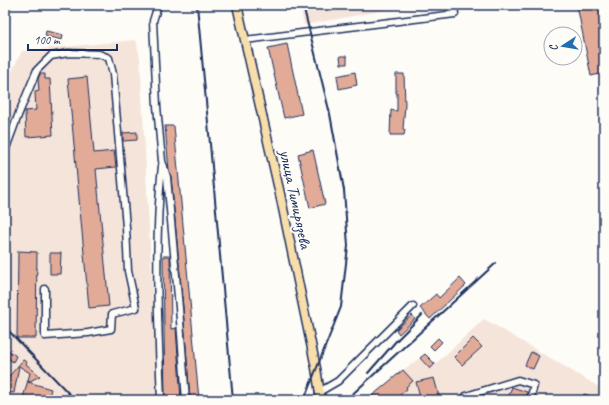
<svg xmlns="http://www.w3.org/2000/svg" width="609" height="405" font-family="Caveat,sans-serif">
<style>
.built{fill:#f5e4da}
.building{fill:#e2ab98;stroke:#1b2f5e}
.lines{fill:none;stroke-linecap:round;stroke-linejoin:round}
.minor-casing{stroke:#1b2f5e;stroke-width:9}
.major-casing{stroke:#1b2f5e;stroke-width:11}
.minor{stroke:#fdfcf7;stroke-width:6}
.major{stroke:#f8deab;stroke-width:8}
.rail{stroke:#1b2f5e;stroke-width:2}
.labels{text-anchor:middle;stroke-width:4;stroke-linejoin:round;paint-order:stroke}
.street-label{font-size:17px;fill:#1b2f5e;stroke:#fdfcf7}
</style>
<rect width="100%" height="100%" fill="#fdfcf7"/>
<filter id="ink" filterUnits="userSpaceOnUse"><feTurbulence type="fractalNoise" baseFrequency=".025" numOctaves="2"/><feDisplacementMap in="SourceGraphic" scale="8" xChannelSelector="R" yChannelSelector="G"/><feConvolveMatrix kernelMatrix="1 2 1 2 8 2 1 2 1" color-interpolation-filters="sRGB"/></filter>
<g filter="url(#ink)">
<!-- built -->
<path class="built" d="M300,5H397V8L304,25Z
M136,40L140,58L158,400H5V85L22,51Z
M484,319L604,390V400H367L403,370L420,358L430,369Z"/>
<!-- building -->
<path class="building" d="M577,5H604V73L591,76Z
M46,31L63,35L62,40L45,36Z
M287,44L302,114L284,118L268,48Z
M340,56H347V64H341Z
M355,72L357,85L339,89L337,76Z
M40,74H45V79H50L53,135L26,137L25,111L36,110L35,92L39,91L38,79Z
M396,74H404L405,105L403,129L405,130L404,135H390L391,110L397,111V93H396Z
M87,77L94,153L114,151L116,167L96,169L109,306L89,308L68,79Z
M165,126H174L199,400H190L183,308L171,177L169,170Z
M137,132V140L123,141V133Z
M313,150L325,204L310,208L298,154Z
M18,251L37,252L36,338H17Z
M50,253H61L60,274H50Z
M163,256H170L171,329L176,328L181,400H165Z
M460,278L466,285L430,319L420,308L436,294L439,298Z
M412,315L415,319L399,334L396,330Z
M438,338L442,342L434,350L430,346Z
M473,338L482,347L462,365L454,357Z
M5,348L16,356L13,362L5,356Z
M531,352L539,356L533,369L525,365Z
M425,354L435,364L430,369L420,358Z
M23,360L27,362L26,364L40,376L28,382L51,389L48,400H28L23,398L30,373L19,366L14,393L5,392V381Z
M403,370L413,381L406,387L407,389L400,395V396L396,400H367Z
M434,378L440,400H421L416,382Z
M512,387L527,392L525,400H507Z
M584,394L600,399L599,400H582Z"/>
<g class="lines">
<defs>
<path id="minor" d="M158,5L153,21L157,106L162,161L167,177L179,308L186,400
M245,40L455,14L454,5
M5,151L19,113L37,70L51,56L68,53L99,54L109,58L113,74L126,227L128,271L136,308L112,314L111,329L88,333L45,336V289
M319,392L338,381L413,306
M161,400C158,322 154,243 162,165
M464,400L466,396L518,380L534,385L530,400"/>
<path id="major" d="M237,5L280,194L316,368L321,400"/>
</defs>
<!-- minor casing -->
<use href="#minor" class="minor-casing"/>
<!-- major casing -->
<use href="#major" class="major-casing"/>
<!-- minor -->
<use href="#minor" class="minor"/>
<!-- major -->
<use href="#major" class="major"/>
<!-- rail -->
<path class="rail" d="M197,5L210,144L233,400
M303,5L330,114L344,190L348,246L341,307L304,400
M5,327L75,400
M368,373L397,340L422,315
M346,400L496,263"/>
</g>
</g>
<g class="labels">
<!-- street labels -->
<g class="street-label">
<text transform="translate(296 199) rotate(78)" y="6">улица Тимирязева</text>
</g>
</g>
<!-- margin -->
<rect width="609" height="405" fill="none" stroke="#fdfcf7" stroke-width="20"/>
<rect x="10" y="10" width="589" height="385" fill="none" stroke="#1b2f5e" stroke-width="1.5" filter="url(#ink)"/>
<!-- north arrow -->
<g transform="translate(563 46) rotate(258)"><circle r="19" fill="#fdfcf7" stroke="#a3aaba"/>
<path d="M0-3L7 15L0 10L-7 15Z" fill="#1f6fb2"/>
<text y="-6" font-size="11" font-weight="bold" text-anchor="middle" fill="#1b2f5e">С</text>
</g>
<!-- scale -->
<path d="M28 44v6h89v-6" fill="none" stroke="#1b2f5e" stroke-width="2"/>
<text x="34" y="44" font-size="12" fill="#1b2f5e" stroke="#fdfcf7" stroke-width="3" paint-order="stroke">100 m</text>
</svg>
